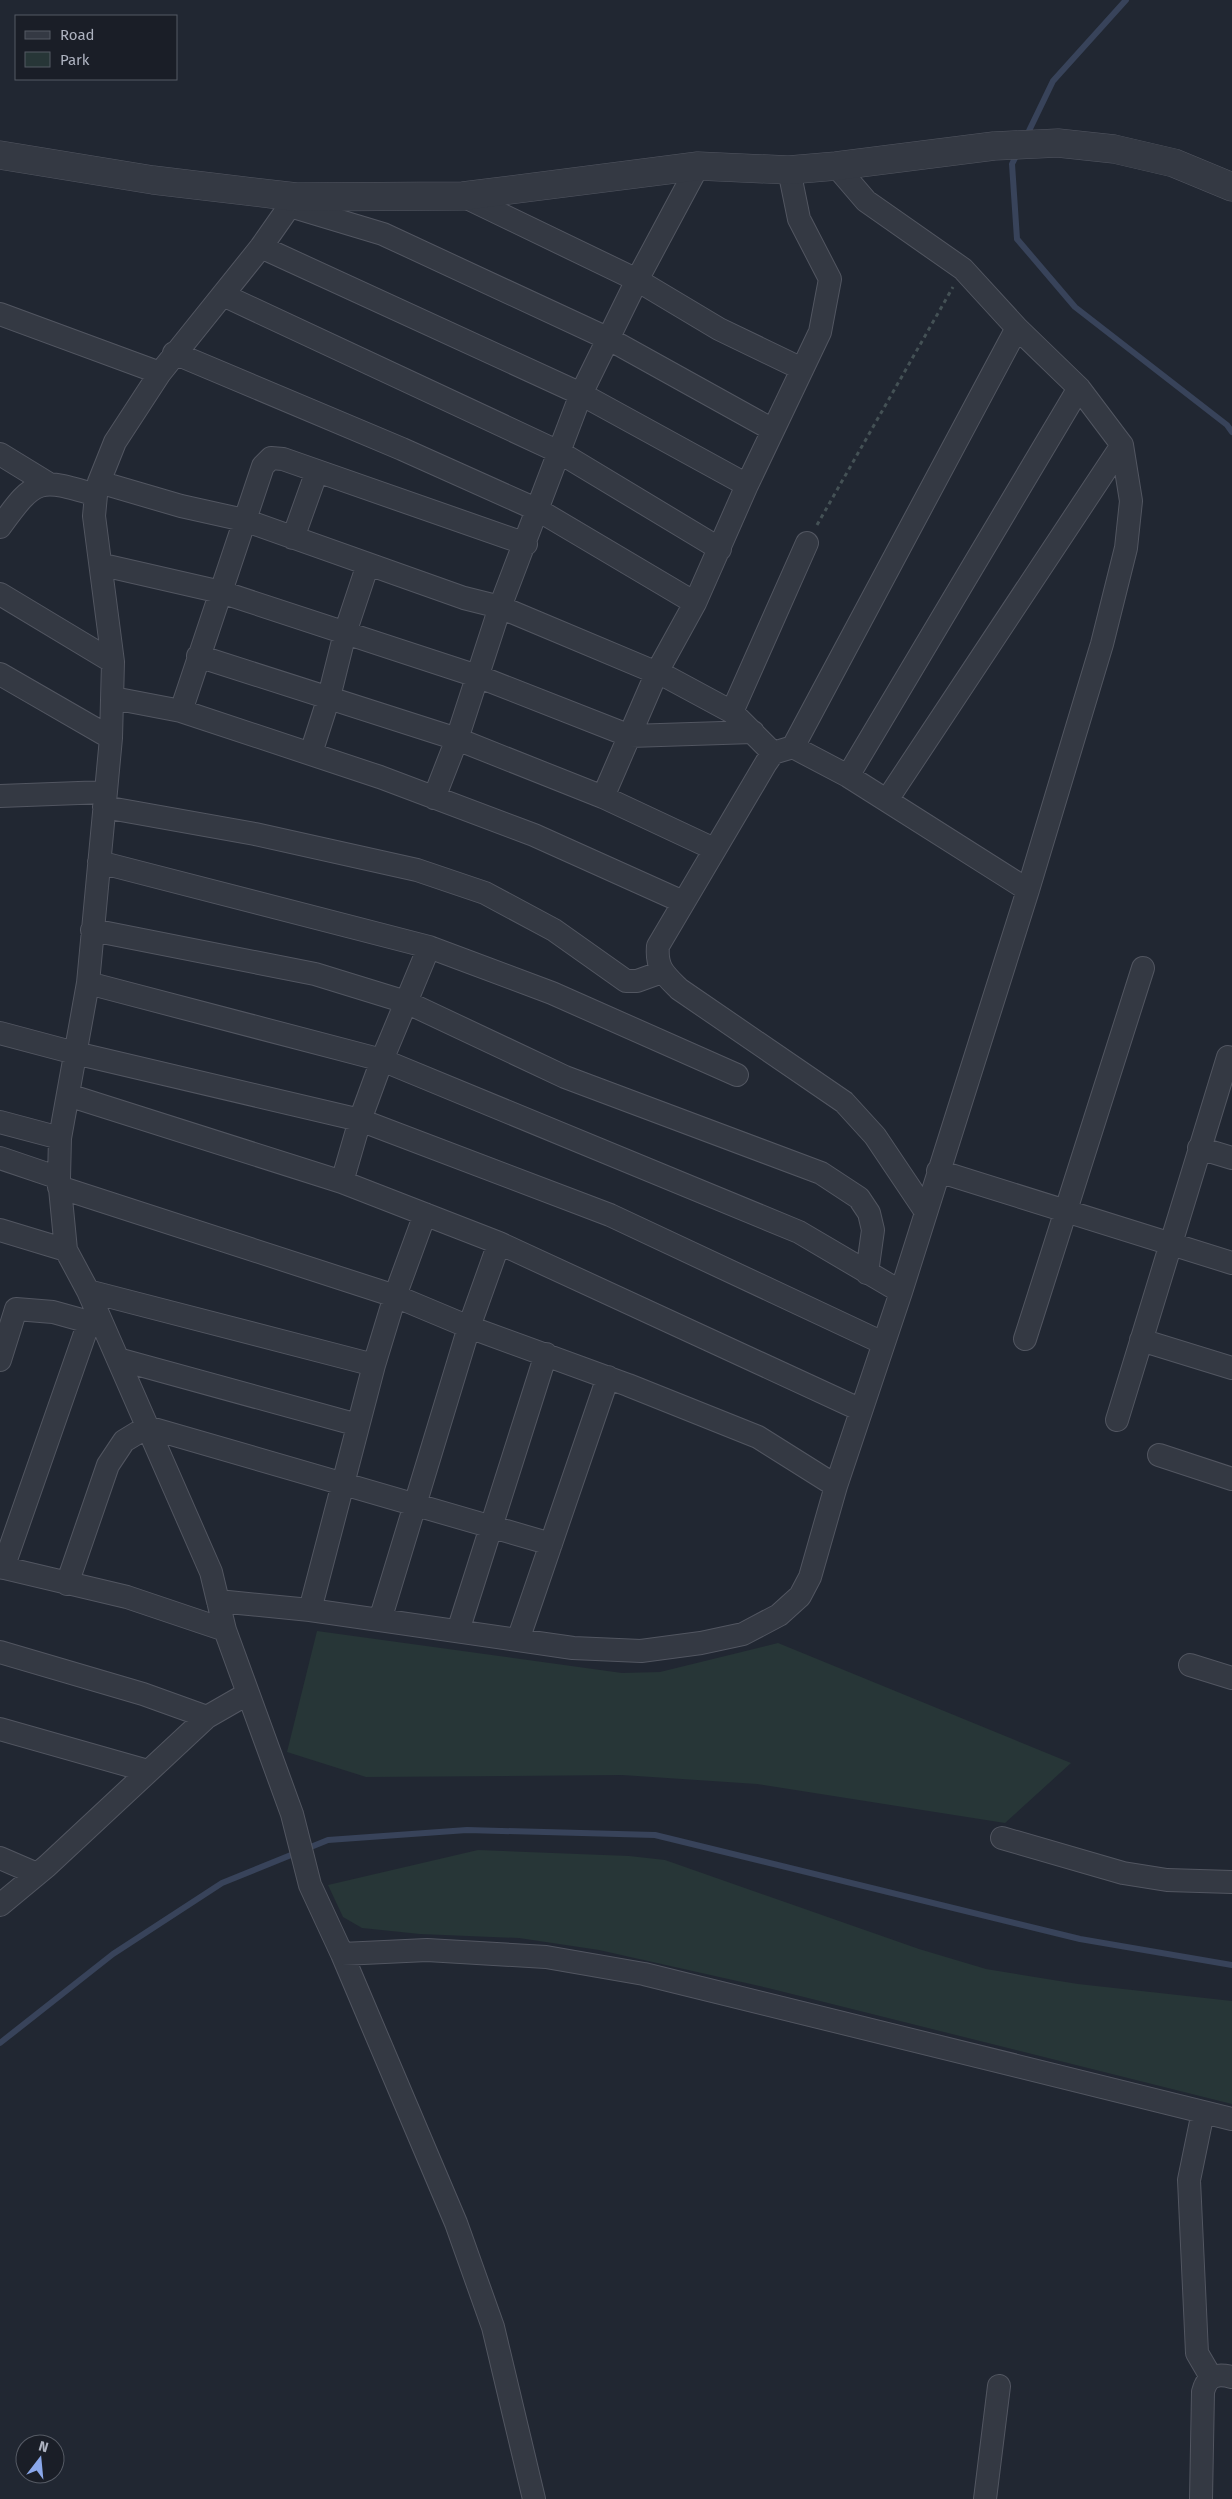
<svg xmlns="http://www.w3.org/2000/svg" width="1232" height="2499" font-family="'Fira Sans',sans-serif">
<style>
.green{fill:#273637}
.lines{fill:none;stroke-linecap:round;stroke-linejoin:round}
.stream{stroke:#38435a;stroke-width:6}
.minor-casing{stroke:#525661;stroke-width:24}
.tertiary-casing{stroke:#525661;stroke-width:29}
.path{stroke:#445155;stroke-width:3;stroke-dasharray:4 4;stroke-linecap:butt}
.minor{stroke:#343943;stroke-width:22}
.tertiary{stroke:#343943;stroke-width:28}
</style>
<rect width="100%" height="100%" fill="#212732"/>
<!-- green -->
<path class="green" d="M317,1631L622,1673L660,1672L778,1643L1071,1763L1005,1823L757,1784L622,1775L366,1777L287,1752Z
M478,1850L629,1856L665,1860L919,1949L986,1969L1078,1984L1232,2001V2104L768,1988L599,1950L519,1938L420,1934L362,1928L343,1917L328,1885Z"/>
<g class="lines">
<!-- stream -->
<path class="stream" d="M1026,137L1053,81L1126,0
M1018,152L1012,164L1017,239L1075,307L1227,425L1232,432
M0,2043L113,1954L222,1883L328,1840L467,1830L655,1835L1080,1939L1232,1965"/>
<defs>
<path id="minor" d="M463,196L637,280L719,329L802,369
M296,197L261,247L160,373L115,442L99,482L96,495L94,516L113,662L111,738L88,983L60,1138L59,1178L66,1250L88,1291L211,1572L225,1630L292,1814L310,1885L342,1954L456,2223L493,2327L534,2499
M290,206L383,234L609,339L773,430
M261,247L581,394L747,485
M223,295L559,452L720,549
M0,314L160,373
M174,353L402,449L538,510L695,603
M0,454L49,484
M99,482L181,506L244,520L464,598L500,607L669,678L732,712L773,753
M0,527C36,477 39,478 96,495
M293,538L317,471
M103,565L221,592L477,676L630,736L753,732
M0,594L113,662
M198,656L457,739L603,797L657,672L695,603L747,485L820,332L830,279L799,219L789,170
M0,674L111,738
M113,698L181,711L380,777L534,835L683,902
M181,711L263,466L271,458L283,459L526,544
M732,712L807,543
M793,747L1017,328
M311,753L329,697L345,633L368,564
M848,776L1079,388
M0,796L105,792
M603,797L714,849
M434,798L457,739L500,607L581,394L637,280L698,166
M887,800L1122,445
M104,807L255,834L417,870L485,893L554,930L626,981H637L662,972
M99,862L429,947
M92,930L315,974L406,1002L565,1077L821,1173L859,1198L869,1213L873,1230L867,1273
M88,983L382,1060L799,1232L901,1292
M0,1033L75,1053L360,1120L610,1215L883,1343
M68,1095L342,1182L499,1243L861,1410
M0,1122L60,1138
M1199,1148L1232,1158
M0,1158L59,1178
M938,1171L1232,1263
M342,1182L360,1120L382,1060L429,947L552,993L737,1075
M59,1187L395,1296L469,1327L628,1385L758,1437L836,1486
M926,1212L875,1136L844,1102L679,989C664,974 656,968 658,946L766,763L773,753L793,747L848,776L1028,890
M0,1230L66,1250
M88,1291L374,1365
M1025,1339L1143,968
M1141,1340L1232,1368
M118,1359L358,1425
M0,1360L16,1309L53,1312L89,1322L98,1314
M1117,1420L1228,1057
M1159,1455L1232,1479
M0,1567L127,1597L225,1630
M3,1568L89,1322
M67,1584L108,1465L124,1441L147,1427L551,1544
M218,1601L310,1610L573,1648L641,1651L701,1643L743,1634L779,1615L800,1596L810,1577L836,1486L901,1292L1028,890L1102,644L1126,548L1131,501L1122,445L1079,388L1017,328L963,269L866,201L836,166
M310,1610L374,1365L395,1296L425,1214
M380,1620L469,1327L499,1243
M458,1631L546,1354
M518,1640L608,1377
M0,1652L143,1694L207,1717
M1190,1665L1232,1678
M0,1729L148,1771
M1002,1838L1123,1873L1167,1880L1232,1882
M0,1858L37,1874
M0,1905L47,1866L207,1717L247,1694
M342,1954L427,1950L546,1957L644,1974L1232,2119
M1203,2112L1189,2180L1197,2353L1211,2377
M985,2499L999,2386
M1201,2499L1203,2392C1207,2376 1216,2373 1232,2377"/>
<path id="tertiary" d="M0,155L153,180L296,197L463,196L698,166L789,170L836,166L994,146L1058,143L1114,149L1174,163L1232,187"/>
</defs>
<!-- minor casing -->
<use href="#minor" class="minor-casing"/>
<!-- tertiary casing -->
<use href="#tertiary" class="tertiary-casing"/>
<!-- path -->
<path class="path" d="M817,525L953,287"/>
<!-- minor -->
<use href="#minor" class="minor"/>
<!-- tertiary -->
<use href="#tertiary" class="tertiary"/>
</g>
<!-- legend -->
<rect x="15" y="15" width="162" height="65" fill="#1a1e27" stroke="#555a64"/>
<rect x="25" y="31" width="25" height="8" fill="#343943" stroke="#555a64"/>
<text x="60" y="40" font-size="15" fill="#aeb3c0">Road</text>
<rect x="25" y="52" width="25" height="15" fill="#273637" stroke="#555a64"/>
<text x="60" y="65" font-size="15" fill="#aeb3c0">Park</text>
<!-- north arrow -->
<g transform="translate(40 2459) rotate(16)"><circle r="24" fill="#1a1e27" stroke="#555a64"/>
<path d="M0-4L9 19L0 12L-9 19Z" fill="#8aa7e9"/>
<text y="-8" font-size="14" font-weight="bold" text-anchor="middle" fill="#aeb3c0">N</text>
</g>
</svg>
